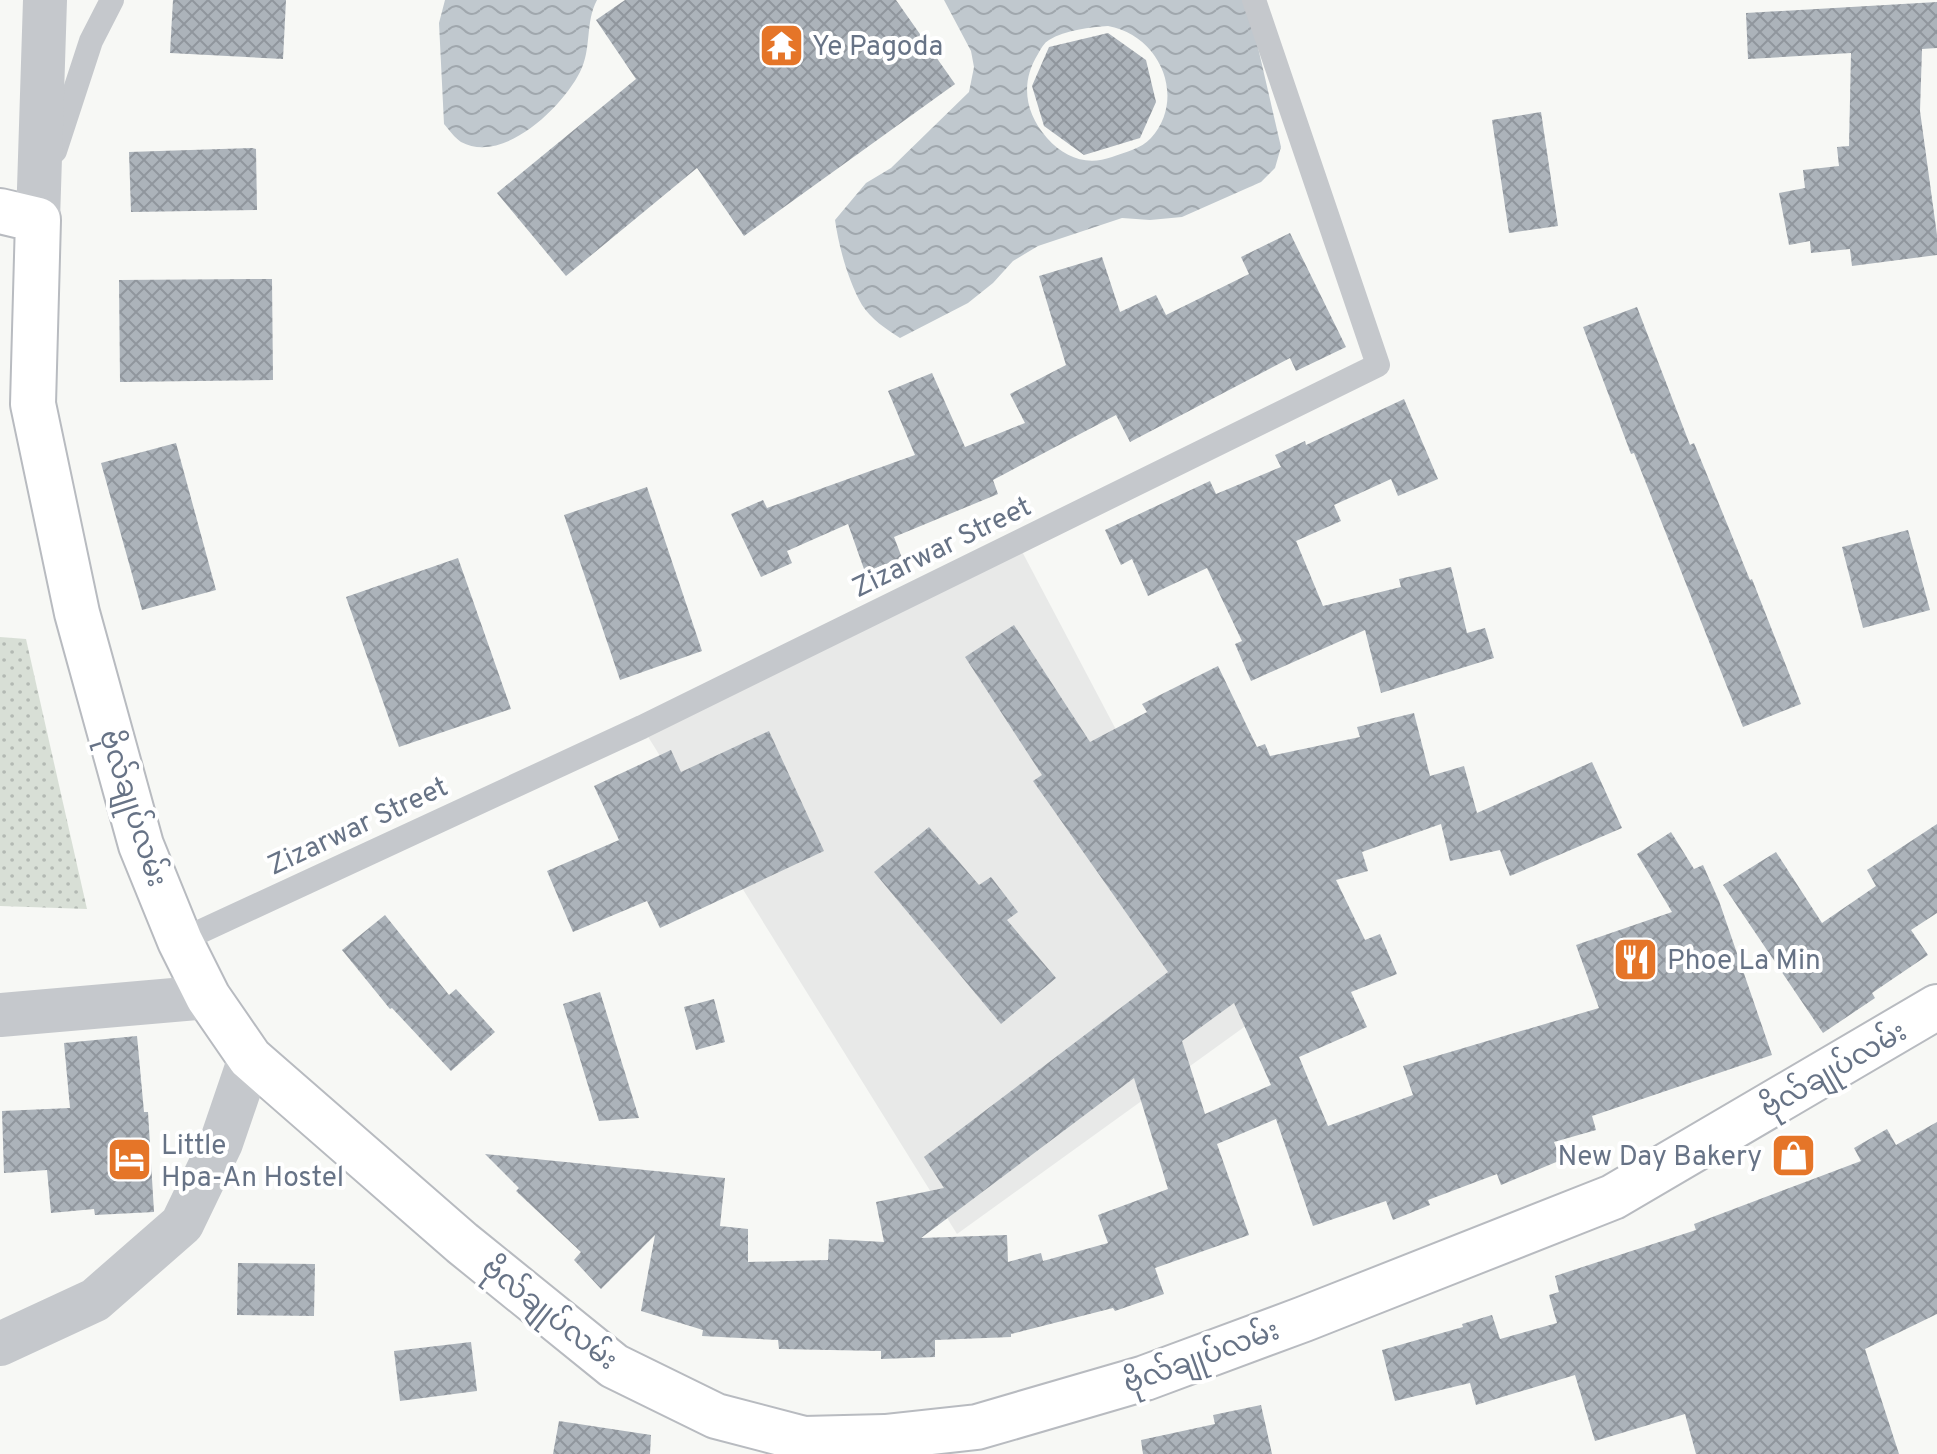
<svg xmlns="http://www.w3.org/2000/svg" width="1937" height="1454" font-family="Overpass,'Noto Sans Myanmar',sans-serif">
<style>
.built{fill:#e8e9e8}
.park{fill:url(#park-dots)}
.water{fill:url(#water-waves);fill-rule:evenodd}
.building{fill:url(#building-cross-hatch);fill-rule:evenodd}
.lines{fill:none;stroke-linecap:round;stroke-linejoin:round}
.primary-casing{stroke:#b8bbc0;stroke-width:48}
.lane{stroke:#c5c8cc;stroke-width:24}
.street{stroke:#c5c8cc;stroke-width:44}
.primary{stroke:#fff;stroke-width:44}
.labels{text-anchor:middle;stroke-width:8;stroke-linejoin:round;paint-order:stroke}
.poi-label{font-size:28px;fill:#677386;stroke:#fff;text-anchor:start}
.street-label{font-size:28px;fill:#677386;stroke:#fff}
</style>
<defs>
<pattern id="park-dots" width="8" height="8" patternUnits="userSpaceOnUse" patternTransform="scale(2)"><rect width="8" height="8" fill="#d8dfd6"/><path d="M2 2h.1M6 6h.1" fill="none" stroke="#b3b9b3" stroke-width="1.8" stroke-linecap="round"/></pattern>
<pattern id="water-waves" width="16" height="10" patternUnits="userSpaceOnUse" patternTransform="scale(2)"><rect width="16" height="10" fill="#c0c8ce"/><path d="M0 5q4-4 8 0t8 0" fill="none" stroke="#a0a7ad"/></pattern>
<pattern id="building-cross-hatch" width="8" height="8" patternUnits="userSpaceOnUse" patternTransform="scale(2)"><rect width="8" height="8" fill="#acb3ba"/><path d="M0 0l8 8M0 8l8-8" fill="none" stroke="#90969d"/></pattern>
</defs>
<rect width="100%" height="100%" fill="#f7f8f5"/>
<!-- built -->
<path class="built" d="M1017,542L1265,1012L957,1234L642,727Z"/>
<!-- park -->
<path class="park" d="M0,637L26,639L87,909L0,906Z"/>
<!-- water -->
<path class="water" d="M445,0H597C585,22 592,49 580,72C563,106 504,165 461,142C455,138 449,130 444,124L439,23Z
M944,0H1247L1281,147L1275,168L1261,182L1182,217L1150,220L1122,218L1038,246L1013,261L993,283L968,303L900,338C886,329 871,319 862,305C848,280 839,248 835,220L866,183L891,168L969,92L974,67L971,51ZM1108,26C1160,35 1187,98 1151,138C1141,149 1125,152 1112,157C1087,166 1065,158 1047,138C1025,113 1020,83 1038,54C1041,48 1044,43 1049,40C1065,30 1091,27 1108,26Z"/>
<!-- building -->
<path class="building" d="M173,0H286L283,59L170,53Z
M625,0H896L955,84L744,236L697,168L566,276L497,193L636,79L596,20Z
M1937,2V48L1922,49L1920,111L1937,235V255L1852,266L1850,249L1811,253L1810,241L1789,245L1779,193L1805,188L1803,170L1839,166L1837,147L1849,146L1851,53L1748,59L1746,13Z
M1108,33L1146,60L1156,102L1140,138L1084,155L1044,126L1032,86L1049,47Z
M1541,112L1558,226L1509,233L1492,120Z
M252,148L256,149L257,210L131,212L129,152Z
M1290,233L1346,347L1296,371L1290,358L1130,442L1116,415L993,480L998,494L894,537L902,558L865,572L848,524L787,551L792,563L761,577L731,514L763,500L767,508L915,455L888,391L932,373L965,447L1025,423L1010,394L1066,365L1039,276L1102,257L1120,312L1156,295L1166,315L1249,274L1241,257Z
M272,279L273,380L120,382L119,280Z
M1637,307L1690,445L1694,443L1750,580L1752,579L1801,704L1743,727L1634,453L1631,454L1583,327Z
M1404,399L1438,479L1398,496L1391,479L1334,505L1341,521L1296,541L1323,606L1401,587L1399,579L1451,567L1467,633L1485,628L1494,658L1381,693L1365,630L1251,681L1235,644L1242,641L1207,568L1148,596L1132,559L1121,565L1105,530L1210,481L1216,494L1281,467L1275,455L1305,441L1306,445Z
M176,443L216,590L142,610L101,463Z
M647,487L702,651L620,680L564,515Z
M1908,530L1930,610L1863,628L1842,547Z
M458,558L511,709L399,747L346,597Z
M1014,625L1090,742L1147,712L1142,704L1218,666L1257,747L1265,744L1270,756L1360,737L1357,727L1414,713L1430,776L1464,766L1477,813L1592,762L1622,828L1510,876L1500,850L1450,861L1441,824L1362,852L1368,871L1336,880L1365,940L1380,934L1397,974L1351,992L1367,1027L1299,1057L1328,1126L1413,1095L1403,1066L1599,1008L1576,945L1672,912L1637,854L1671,832L1694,869L1703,865L1719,901L1772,1055L1592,1116L1596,1130L1554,1142L1561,1160L1501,1185L1497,1174L1428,1200L1430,1205L1393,1220L1386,1201L1313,1226L1276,1119L1217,1144L1249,1235L1155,1268L1164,1294L1115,1311L1113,1308L1011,1334V1337L935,1340V1357L881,1359V1351L779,1349L778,1340L702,1336L703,1330L641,1311L655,1235L601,1289L574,1260L581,1252L516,1191L519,1188L485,1154L725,1178L720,1226L748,1229V1262L828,1260L829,1239L884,1242L876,1202L944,1188L924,1157L1168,972L1033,781L1042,775L965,657ZM1234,1003L1271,1085L1205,1114L1182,1041ZM1134,1078L1168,1189L1098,1215L1108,1243L1043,1261L1041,1253L1008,1262L1007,1235L921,1238Z
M769,731L824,851L660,928L647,901L573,932L547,871L619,840L594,786L671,750L681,772Z
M1937,824V913L1911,930L1928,955L1872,993L1875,998L1823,1033L1723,885L1776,852L1822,923L1876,886L1867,870Z
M929,827L979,885L991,877L1018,912L1007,920L1056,978L1001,1024L874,872Z
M385,915L449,995L456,989L495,1032L451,1071L392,1008L390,1009L342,950Z
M600,992L639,1118L599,1121L563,1004Z
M714,999L725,1042L696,1050L684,1007Z
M137,1036L144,1112H148L154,1212L95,1215L94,1209L51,1213L47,1170L4,1173L2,1111L70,1108L64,1043Z
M1937,1122V1314L1865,1349L1899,1454H1696L1685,1414L1595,1441L1575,1375L1476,1405L1470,1383L1395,1401L1382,1350L1463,1327L1462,1324L1492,1315L1500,1339L1557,1323L1549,1295L1559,1292L1555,1276L1696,1230L1694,1224L1861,1161L1854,1148L1887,1129L1896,1145Z
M238,1263L315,1264L314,1316L237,1315Z
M471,1342L477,1391L400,1401L394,1351Z
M1261,1405L1272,1454H1143L1141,1440L1215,1424L1213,1415Z
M559,1421L651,1435L650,1454H553Z"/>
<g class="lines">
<defs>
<path id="primary" d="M0,211L38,220L33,404L77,613L141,845L180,941L208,997L250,1058L462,1243L614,1366L716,1416L804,1439L885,1437L977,1427L1145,1378L1304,1319L1613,1197L1937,1007"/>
</defs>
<!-- primary casing -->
<use href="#primary" class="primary-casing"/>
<!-- lane -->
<path class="lane" d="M55,151L91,41L112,0
M180,941L642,727L1378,365L1254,0"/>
<!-- street -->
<path class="street" d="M38,220L45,0
M0,1015L208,997
M0,1344L95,1300L182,1224L221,1143L250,1058"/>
<!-- primary -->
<use href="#primary" class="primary"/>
</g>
<!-- icons -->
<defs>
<symbol id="temple-square" viewBox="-11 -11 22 22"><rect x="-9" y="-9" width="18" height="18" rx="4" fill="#e57528" stroke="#fff"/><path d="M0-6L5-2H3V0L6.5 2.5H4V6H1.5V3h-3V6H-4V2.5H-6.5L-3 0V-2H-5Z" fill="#fff"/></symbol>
<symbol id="restaurant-square" viewBox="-11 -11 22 22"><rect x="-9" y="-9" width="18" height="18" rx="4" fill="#e57528" stroke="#fff"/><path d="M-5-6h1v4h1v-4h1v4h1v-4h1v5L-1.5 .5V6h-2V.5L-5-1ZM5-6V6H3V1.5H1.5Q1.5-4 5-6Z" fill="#fff"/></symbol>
<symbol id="shop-square" viewBox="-11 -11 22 22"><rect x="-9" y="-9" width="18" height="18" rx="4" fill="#e57528" stroke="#fff"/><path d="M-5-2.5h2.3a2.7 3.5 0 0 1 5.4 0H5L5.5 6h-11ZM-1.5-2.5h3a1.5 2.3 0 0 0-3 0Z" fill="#fff"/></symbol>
<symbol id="hotel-square" viewBox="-11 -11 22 22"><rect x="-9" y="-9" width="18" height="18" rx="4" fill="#e57528" stroke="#fff"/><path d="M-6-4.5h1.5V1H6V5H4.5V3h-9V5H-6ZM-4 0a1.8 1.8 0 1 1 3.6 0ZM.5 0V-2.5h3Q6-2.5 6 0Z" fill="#fff"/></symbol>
</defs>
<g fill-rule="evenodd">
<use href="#temple-square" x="756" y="20" width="51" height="51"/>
<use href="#restaurant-square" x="1610" y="934" width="51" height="51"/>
<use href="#shop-square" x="1768" y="1130" width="51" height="51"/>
<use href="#hotel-square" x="104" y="1134" width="51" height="51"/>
</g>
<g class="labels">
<!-- poi labels -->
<g class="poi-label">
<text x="812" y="55">Ye Pagoda</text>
<text x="1667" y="969">Phoe La Min</text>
<text x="161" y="1154">Little<tspan x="161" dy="32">Hpa-An Hostel</tspan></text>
<text x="1762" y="1165" text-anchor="end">New Day Bakery</text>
</g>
<!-- street labels -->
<g class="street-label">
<text transform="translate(941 546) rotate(-26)" y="10">Zizarwar Street</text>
<text transform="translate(134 808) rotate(72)" y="10">ဗိုလ်ချုပ်လမ်း</text>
<text transform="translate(357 825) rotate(-25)" y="10">Zizarwar Street</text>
<text transform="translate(1833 1069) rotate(-30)" y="10">ဗိုလ်ချုပ်လမ်း</text>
<text transform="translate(550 1313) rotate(38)" y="10">ဗိုလ်ချုပ်လမ်း</text>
<text transform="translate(1201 1356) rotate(-20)" y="10">ဗိုလ်ချုပ်လမ်း</text>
</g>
</g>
</svg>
